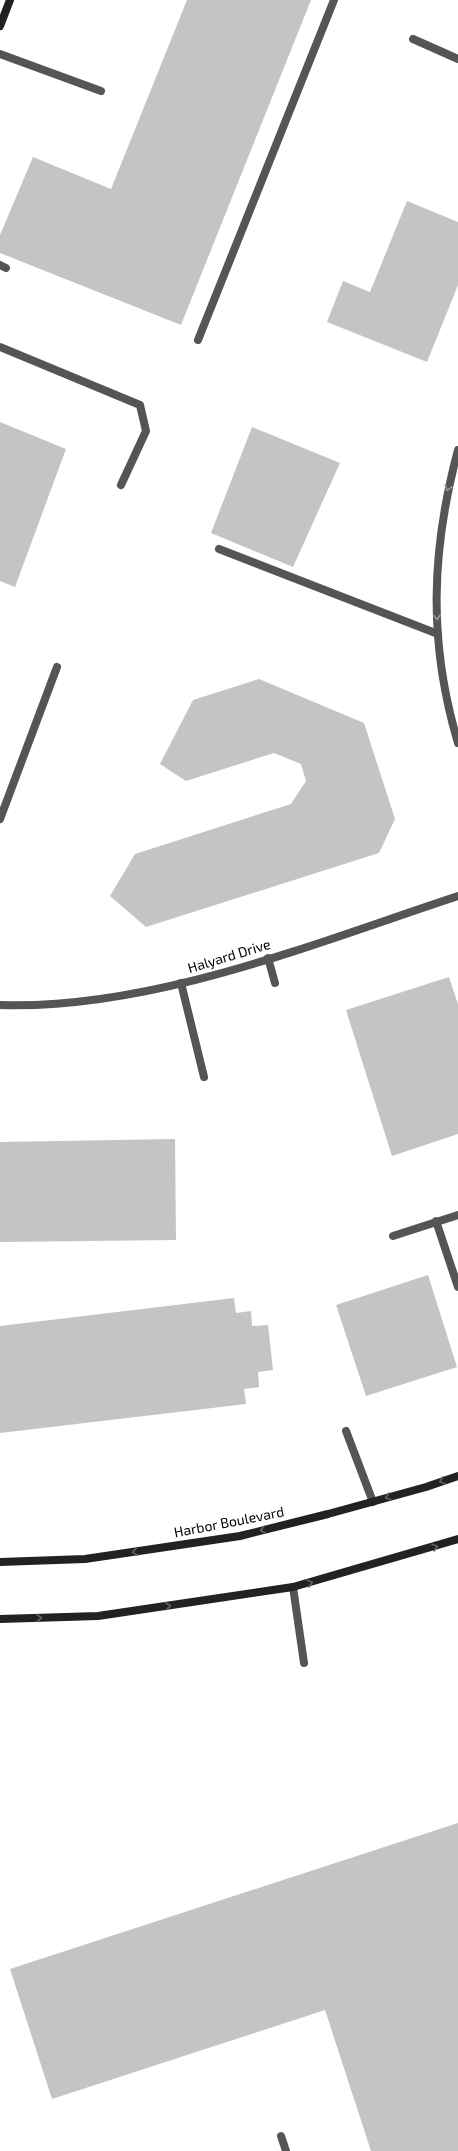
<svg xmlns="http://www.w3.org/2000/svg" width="458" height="2151" font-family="'Exo 2',sans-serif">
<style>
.building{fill:#c4c4c4}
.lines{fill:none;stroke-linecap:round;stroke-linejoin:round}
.service{stroke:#555;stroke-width:8}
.minor{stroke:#555;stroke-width:8}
.secondary{stroke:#222;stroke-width:8}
.oneway{stroke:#999}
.oneway2{stroke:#646464}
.labels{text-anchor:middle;stroke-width:3;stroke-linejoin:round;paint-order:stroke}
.street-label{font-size:14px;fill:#000;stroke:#fff}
</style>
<rect width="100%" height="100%" fill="#fff"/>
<!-- building -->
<path class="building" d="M187,0H311L181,325L0,253V235L33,157L111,189Z
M407,201L458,222V285L427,362L327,322L343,281L370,292Z
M0,422L66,449L15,587L0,581Z
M252,427L340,463L293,567L211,533Z
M259,679L364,723L395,819L379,853L146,927L110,896L135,854L291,804L306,781L301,764L274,753L186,781L160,764L193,700Z
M449,977L458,1004V1134L392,1156L346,1010Z
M175,1139L176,1240L0,1242V1142Z
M428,1275L457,1367L366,1396L336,1305Z
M234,1298L236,1313L251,1311L252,1326L268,1325L273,1370L258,1372L259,1387L244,1389L246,1404L0,1433V1326Z
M458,1823V2151H371L325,2010L52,2099L10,1969Z"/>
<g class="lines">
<!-- service -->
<path class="service" d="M413,39L458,59
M0,54L101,91
M0,265L6,268
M198,340L334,0
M0,347L140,405L146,431L121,485
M219,549L438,634
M0,819L57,667
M268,958L275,983
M181,983L204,1077
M436,1221L458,1287
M393,1236L458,1215
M346,1431L373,1502
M293,1587L304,1663
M281,2136L286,2151"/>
<!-- minor -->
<path class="minor" d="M458,450C431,551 428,642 458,743
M0,1005C152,1010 315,943 458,896"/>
<!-- secondary -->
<path class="secondary" d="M0,26L10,0
M0,1562L85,1559L240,1536L328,1514L426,1487L458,1476
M0,1619L98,1616L293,1587L458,1539"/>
</g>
<!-- one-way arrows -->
<defs><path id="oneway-chevron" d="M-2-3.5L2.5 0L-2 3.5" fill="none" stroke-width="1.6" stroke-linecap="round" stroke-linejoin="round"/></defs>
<g class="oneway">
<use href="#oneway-chevron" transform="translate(448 488) rotate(105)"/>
<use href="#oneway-chevron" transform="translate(437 617) rotate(87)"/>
</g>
<g class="oneway2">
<use href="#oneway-chevron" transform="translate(442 1481) rotate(161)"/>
<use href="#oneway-chevron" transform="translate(388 1497) rotate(164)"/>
<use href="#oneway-chevron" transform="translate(263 1530) rotate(166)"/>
<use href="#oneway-chevron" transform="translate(435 1547) rotate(-16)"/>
<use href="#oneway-chevron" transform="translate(135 1552) rotate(171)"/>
<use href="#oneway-chevron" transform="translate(310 1583) rotate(-16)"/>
<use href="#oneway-chevron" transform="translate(168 1606) rotate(-8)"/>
<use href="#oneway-chevron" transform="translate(39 1618) rotate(-2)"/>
</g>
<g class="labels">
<!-- street labels -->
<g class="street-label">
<text transform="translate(229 956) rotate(-17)" y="5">Halyard Drive</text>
<text transform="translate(229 1522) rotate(-11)" y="5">Harbor Boulevard</text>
</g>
</g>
</svg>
